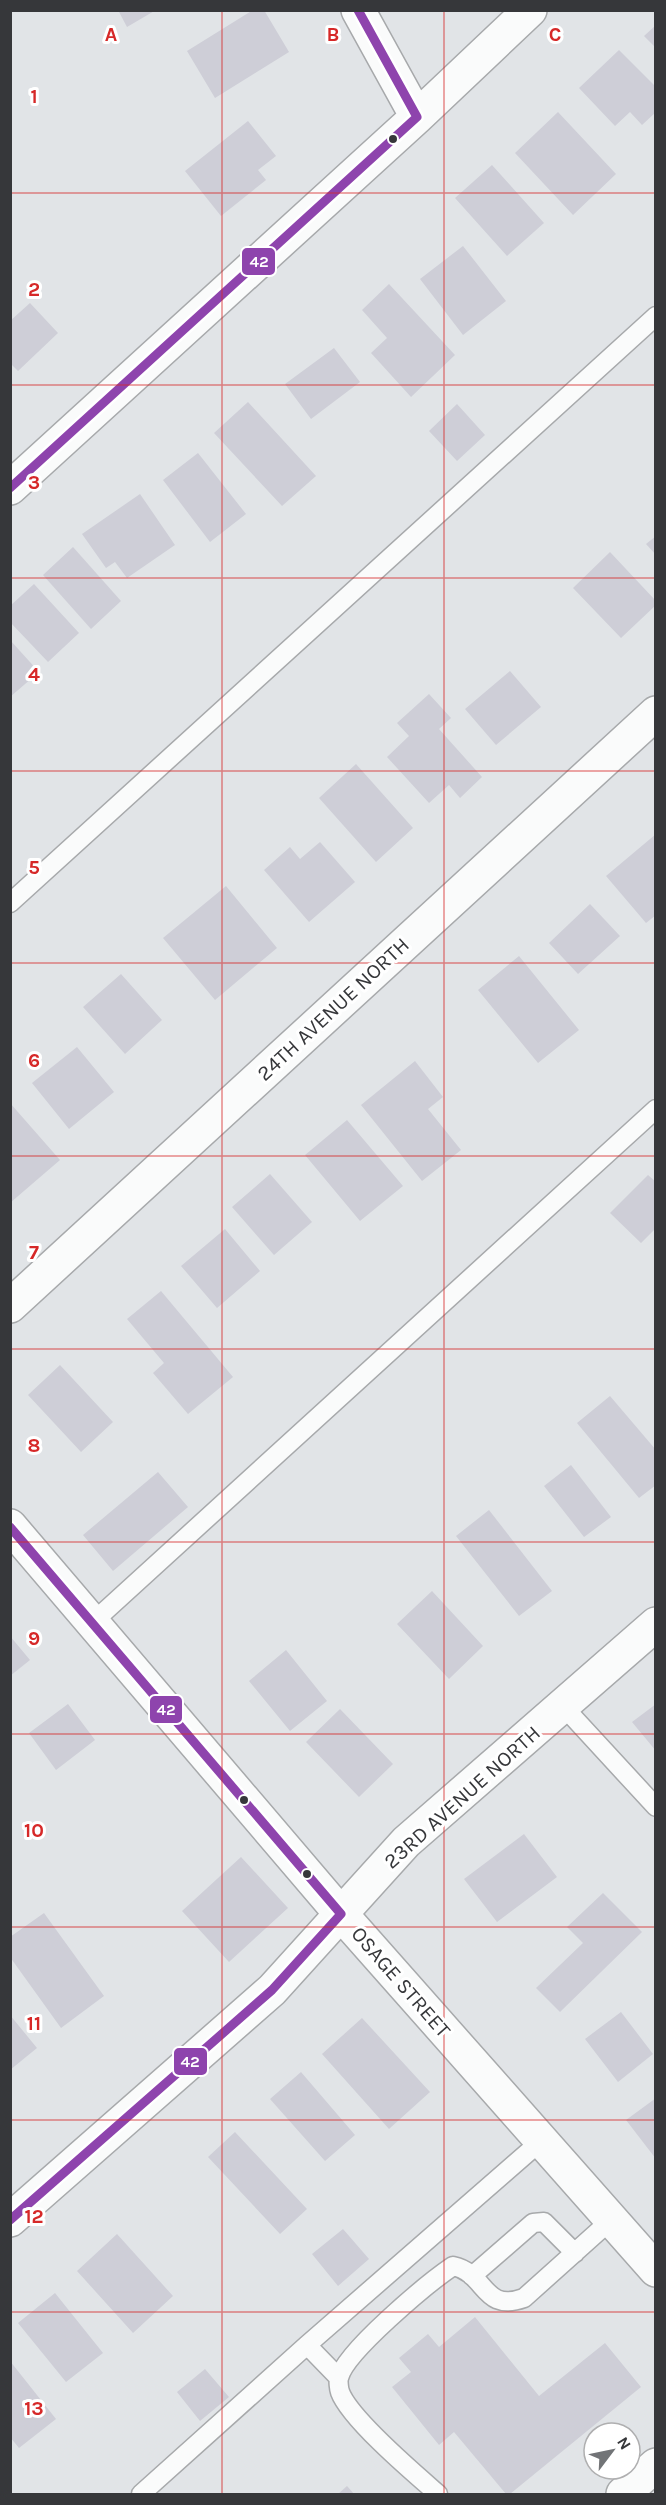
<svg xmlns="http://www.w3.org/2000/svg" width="666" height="2505" font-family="Karla,sans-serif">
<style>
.building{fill:#ceced7}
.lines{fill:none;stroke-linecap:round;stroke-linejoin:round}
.service-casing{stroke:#a7a9ab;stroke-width:21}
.minor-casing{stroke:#a7a9ab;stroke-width:36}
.service{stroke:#fafbfb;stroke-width:18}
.minor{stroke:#fafbfb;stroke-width:33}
.bus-1-casing{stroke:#fff;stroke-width:14}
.bus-1{stroke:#8e44ad;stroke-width:9}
.grid{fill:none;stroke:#d62828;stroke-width:1.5;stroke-opacity:0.55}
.bus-dot{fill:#36373a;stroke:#fff;stroke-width:2}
.labels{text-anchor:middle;stroke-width:6;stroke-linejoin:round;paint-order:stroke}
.street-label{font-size:21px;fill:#36373a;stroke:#fff}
.grid-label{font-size:20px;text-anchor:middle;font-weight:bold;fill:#d62828;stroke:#fff;stroke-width:6;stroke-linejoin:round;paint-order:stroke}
.line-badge{stroke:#fff;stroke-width:2}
.badge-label{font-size:16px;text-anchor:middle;font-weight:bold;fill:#fff}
</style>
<rect width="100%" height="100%" fill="#e1e4e7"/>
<!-- building -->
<path class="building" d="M118,10H156L127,27Z
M253,10H264L289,52L215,98L187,51Z
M656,25V48L644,36Z
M619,50L656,87V112L642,125L630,112L615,126L579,88Z
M558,112L616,174L573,215L515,153Z
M248,121L276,156L258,170L266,180L221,216L185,171Z
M492,165L544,223L507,256L455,198Z
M463,246L506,301L463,335L420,279Z
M389,284L455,355L411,397L371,353L387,338L362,310Z
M30,303L58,333L18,371L10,363V321Z
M334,348L360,382L311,419L285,384Z
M248,402L316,476L282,506L214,433Z
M457,404L485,435L457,461L429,431Z
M198,453L246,514L210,542L163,480Z
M140,494L175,545L127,578L115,562L106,568L82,534Z
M656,536V555L646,544Z
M73,547L121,601L91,629L43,575Z
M610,552L656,601V605L621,638L573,588Z
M34,584L79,633L48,662L10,622V606Z
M10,640L39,672L10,697Z
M510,671L541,707L496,745L465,709Z
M429,694L451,718L439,729L482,777L460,798L449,785L429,803L387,757L409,736L397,723Z
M356,764L413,828L376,862L319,798Z
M656,834V915L646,923L606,876Z
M320,842L355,882L309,922L264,870L290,847L300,859Z
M226,886L277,948L215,1000L163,938Z
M590,904L620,936L578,974L549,943Z
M519,956L579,1030L538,1063L478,990Z
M121,974L162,1020L125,1054L83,1007Z
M77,1047L114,1092L69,1129L32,1083Z
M415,1061L443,1097L428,1109L461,1150L422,1181L361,1105Z
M10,1103L60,1160L10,1203Z
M347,1120L403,1186L360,1221L305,1155Z
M270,1174L312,1222L274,1255L232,1207Z
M648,1175L656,1182V1228L641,1243L610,1213Z
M225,1229L260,1271L217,1308L181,1266Z
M161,1291L233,1377L188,1414L153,1373L164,1363L127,1319Z
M60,1365L113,1422L81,1452L28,1395Z
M610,1396L656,1450V1485L639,1498L577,1423Z
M571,1465L611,1517L584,1537L544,1486Z
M158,1472L188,1507L113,1571L83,1535Z
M489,1510L552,1591L519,1616L456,1536Z
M432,1591L483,1646L449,1679L397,1624Z
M10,1636L30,1660L10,1676Z
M286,1650L327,1701L290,1731L249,1681Z
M68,1704L95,1740L56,1770L29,1733Z
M656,1704V1751L632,1722Z
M340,1709L393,1764L359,1797L306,1742Z
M524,1834L557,1877L497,1922L464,1879Z
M241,1857L288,1908L229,1962L182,1911Z
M603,1893L642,1932L560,2012L536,1988L583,1943L567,1927Z
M44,1913L104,1996L61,2028L10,1957V1937Z
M621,2012L653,2054L618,2082L585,2039Z
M10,2015L37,2048L10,2070Z
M362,2018L430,2092L389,2129L322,2054Z
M301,2072L355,2135L325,2161L270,2099Z
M656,2098V2159L626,2120Z
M235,2132L307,2209L280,2234L208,2157Z
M343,2229L369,2259L338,2286L312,2254Z
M117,2234L173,2296L133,2333L77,2271Z
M55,2293L103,2353L66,2382L18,2323Z
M475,2317L539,2396L605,2343L641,2387L510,2494H506L454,2432L439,2445L392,2387L411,2372L399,2358L428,2334L439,2347Z
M10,2361L56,2419L19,2448L10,2437Z
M205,2369L229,2397L200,2421L177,2392Z
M347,2486L354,2494H338Z"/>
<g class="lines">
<defs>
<path id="service" d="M10,903L656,316
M93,1622L656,1109
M563,1706L656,1807
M472,2276L533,2223L544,2222L575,2253
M307,2345L339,2378
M141,2494L307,2345L541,2141
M438,2494C415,2474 350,2419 340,2392C339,2389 338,2381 339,2378C345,2352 428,2283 453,2266C487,2273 482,2313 524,2298L611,2220"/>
<path id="minor" d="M358,10L417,117
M10,488L417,117L530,10
M10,1306L656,713
M10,1526L341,1914L656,2270
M10,2220L272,1990L406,1842L656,1624
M623,2494L656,2465"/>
</defs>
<!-- service casing -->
<use href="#service" class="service-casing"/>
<!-- minor casing -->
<use href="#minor" class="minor-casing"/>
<!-- service -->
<use href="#service" class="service"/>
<!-- minor -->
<use href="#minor" class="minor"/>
<defs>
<path id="bus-1" d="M10,488L417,117L358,10
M10,1527L341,1914L272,1990L10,2220"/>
</defs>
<!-- bus-1 casing -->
<use href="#bus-1" class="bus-1-casing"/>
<!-- bus-1 -->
<use href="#bus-1" class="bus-1"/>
</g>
<!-- grid -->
<path class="grid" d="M222,10V2494M444,10V2494M10,193H656M10,385H656M10,578H656M10,771H656M10,963H656M10,1156H656M10,1349H656M10,1542H656M10,1734H656M10,1927H656M10,2120H656M10,2312H656"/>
<!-- markers -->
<g class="bus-dot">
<circle cx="393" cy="139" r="5"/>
<circle cx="244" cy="1800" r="5"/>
<circle cx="307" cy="1874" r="5"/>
</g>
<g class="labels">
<!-- street labels -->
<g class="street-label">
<text transform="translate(333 1009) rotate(-43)" y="7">24TH AVENUE NORTH</text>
<text transform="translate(462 1797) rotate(-42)" y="7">23RD AVENUE NORTH</text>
<text transform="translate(401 1982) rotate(49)" y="7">OSAGE STREET</text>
</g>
</g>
<g class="grid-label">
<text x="111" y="41">A</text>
<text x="333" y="41">B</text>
<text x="555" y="41">C</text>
<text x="34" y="103">1</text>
<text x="34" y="296">2</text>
<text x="34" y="489">3</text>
<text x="34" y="681">4</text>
<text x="34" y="874">5</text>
<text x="34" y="1067">6</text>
<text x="34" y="1259">7</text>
<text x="34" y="1452">8</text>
<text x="34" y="1645">9</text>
<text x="34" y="1837">10</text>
<text x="34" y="2030">11</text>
<text x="34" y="2223">12</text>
<text x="34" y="2415">13</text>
</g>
<g class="line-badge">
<rect x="241" y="247" width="35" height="29" rx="6" fill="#8e44ad"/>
<rect x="149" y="1695" width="34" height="29" rx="6" fill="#8e44ad"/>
<rect x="173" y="2047" width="35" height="29" rx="6" fill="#8e44ad"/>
</g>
<g class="badge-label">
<text x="259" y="267">42</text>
<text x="166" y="1715">42</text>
<text x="190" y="2067">42</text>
</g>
<!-- border -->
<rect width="666" height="2505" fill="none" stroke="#36373a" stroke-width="24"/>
<!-- north arrow -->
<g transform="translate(612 2451) rotate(58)"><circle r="28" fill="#ffffff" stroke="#afafb0" stroke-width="1.5"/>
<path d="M0-4.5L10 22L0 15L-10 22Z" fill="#727477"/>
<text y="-9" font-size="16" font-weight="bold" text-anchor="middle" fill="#36373a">N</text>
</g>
</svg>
